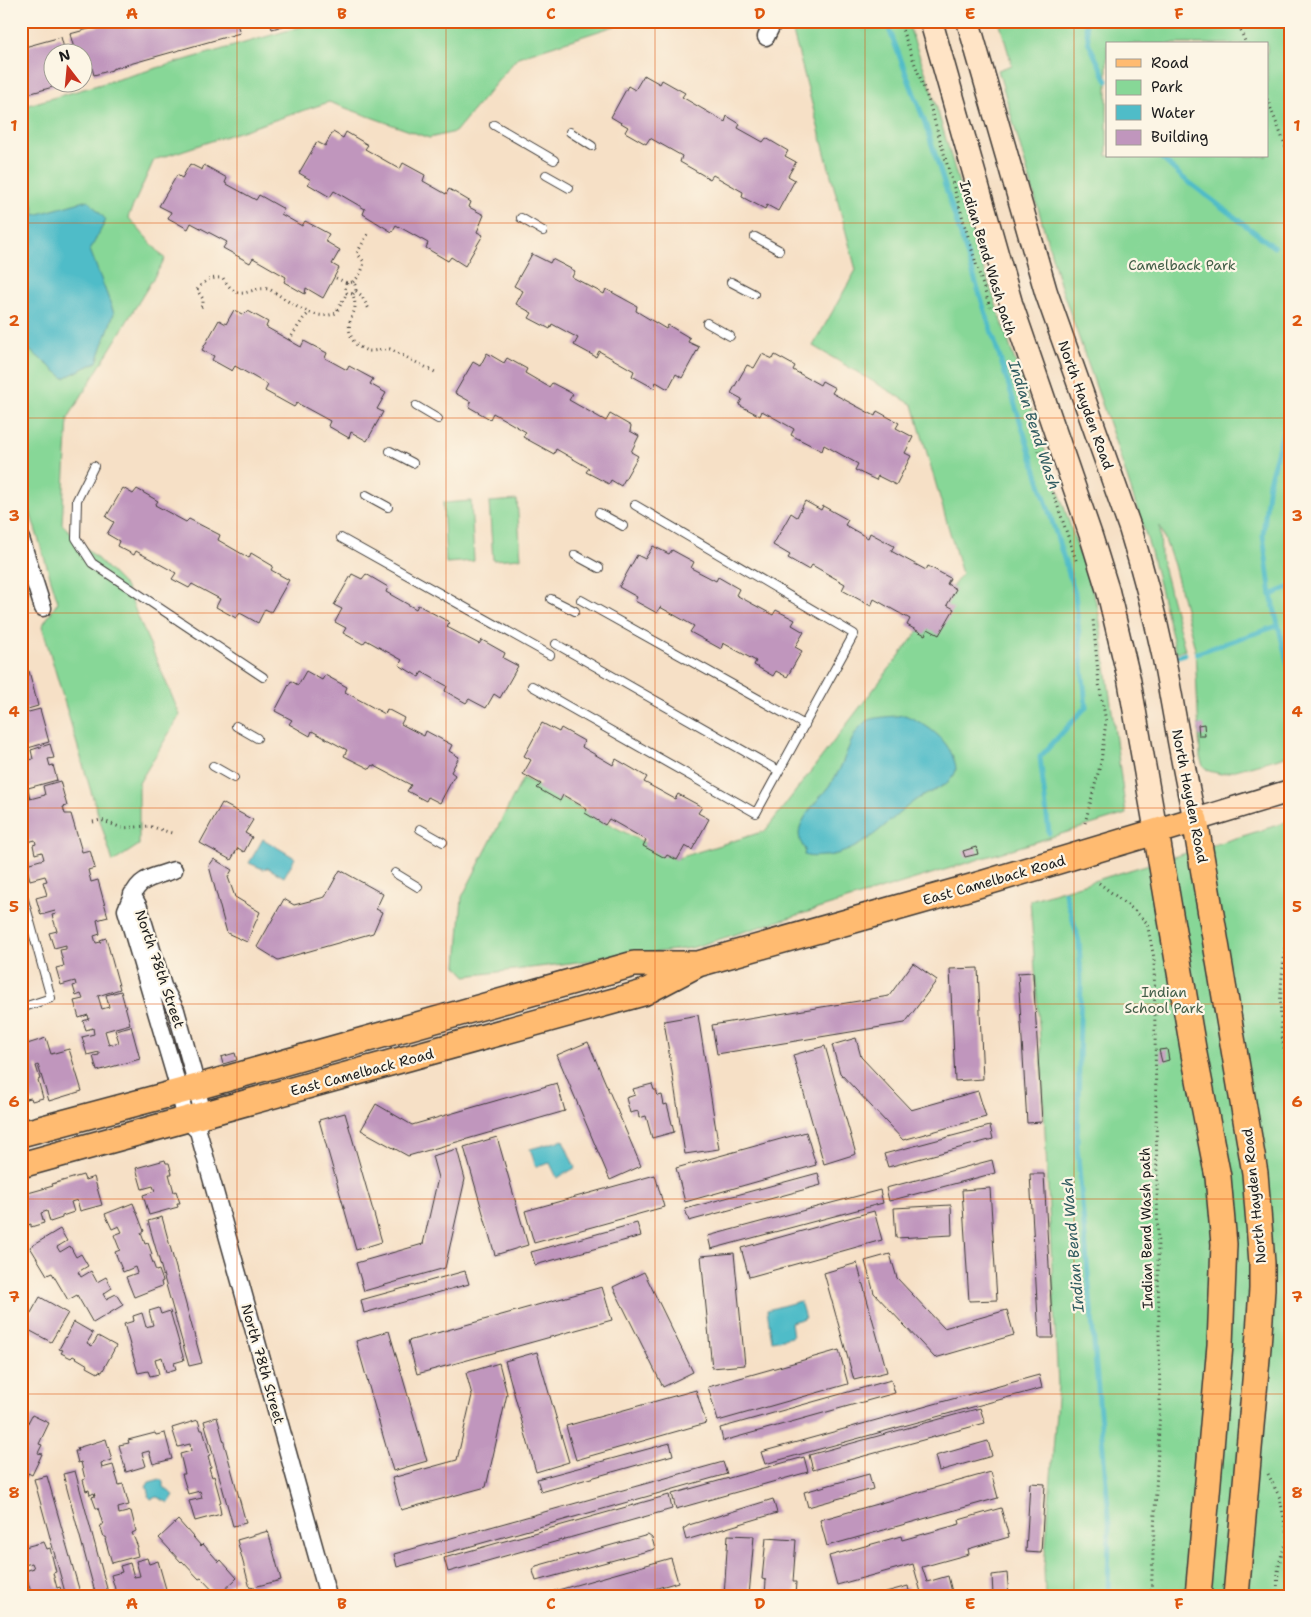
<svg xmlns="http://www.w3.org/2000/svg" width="1311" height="1617" font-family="'Shantell Sans',sans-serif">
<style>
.green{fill:#87d797;stroke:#527a5a;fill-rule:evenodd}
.water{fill:#4fbcc8;stroke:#366c72}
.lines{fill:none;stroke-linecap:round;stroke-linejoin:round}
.stream{stroke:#4fbcc8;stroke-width:5}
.building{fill:#c096bd}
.service-casing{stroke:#3d3936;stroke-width:10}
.minor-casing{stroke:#3d3936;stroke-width:19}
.secondary-casing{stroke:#3d3936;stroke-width:25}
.primary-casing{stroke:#3d3936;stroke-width:28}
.path{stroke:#3d3936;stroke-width:3;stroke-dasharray:1 4;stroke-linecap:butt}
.service{stroke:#fff;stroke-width:8}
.minor{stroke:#fff;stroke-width:16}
.secondary{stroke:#ffe4c6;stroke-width:22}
.primary{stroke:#ffbb71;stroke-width:25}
.grid{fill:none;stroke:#de560d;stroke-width:1;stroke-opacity:0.55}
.labels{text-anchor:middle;stroke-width:4.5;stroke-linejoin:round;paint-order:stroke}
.street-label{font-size:14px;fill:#1c1c1c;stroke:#fcf5e5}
.park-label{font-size:14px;fill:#415d47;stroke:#fcf5e5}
.water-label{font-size:15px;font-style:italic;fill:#305c61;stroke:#fcf5e5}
.neatline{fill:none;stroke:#de560d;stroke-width:2}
.grid-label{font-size:16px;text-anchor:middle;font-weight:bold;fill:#de560d}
</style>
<rect width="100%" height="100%" fill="#fcf5e5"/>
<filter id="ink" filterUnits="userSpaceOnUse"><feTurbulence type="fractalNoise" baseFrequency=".02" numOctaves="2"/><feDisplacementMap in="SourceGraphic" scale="10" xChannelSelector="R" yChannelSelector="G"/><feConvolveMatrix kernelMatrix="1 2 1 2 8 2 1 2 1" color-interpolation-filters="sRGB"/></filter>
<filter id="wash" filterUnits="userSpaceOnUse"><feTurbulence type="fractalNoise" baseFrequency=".0096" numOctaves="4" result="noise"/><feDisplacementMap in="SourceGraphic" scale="20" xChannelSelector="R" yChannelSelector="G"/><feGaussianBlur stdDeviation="1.12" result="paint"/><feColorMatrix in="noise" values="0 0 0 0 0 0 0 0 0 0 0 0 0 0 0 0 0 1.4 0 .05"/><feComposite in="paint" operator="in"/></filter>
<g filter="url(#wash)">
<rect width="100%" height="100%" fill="#f6e0c6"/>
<!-- green -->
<path class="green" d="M321,21H630L518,57L455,132L429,138L329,102L154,160L128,217L165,259L68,418L62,524L125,586L180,715L139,783V845L113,862L92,795L42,626L58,602L21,483V107Z
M790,21H907L931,88L984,269L1098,608L1126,814L691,948L466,976L457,966L462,897L523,778L675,859L765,831L962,574L913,405L813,346L856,270Z
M999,21H1290V755L1221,774L1209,771L1203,766L1200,757L1195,649L1174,565L1160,526L1161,558L1185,650L1176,652L1150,548L1114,438L1060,284L998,70L1012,65ZM1107,44H1267V156H1107Z
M517,500L521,558L493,560L489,502Z
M471,501L474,561L446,563L443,503Z
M1290,821V1596H1045L1044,1568L1058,1386L1041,1053L1030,900L1246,835Z"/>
<!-- water -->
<path class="water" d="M24,161L35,215L88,200L106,220L90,250L114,313L97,362L64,378L21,343V287L23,283L21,277V162Z
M905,715C926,724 947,738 954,760C956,765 957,770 954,775C946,789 924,793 913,802C885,823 863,852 826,856C818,856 811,858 804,855L805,850C800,842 797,834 801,825C809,806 827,792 837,774C845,761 851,733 864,723C872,716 893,717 905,715Z
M263,839L295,858L284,877L268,868L263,869L249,863Z
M563,1140L575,1168L557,1178L550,1163L536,1167L530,1149Z
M800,1301L805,1318L791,1322L793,1337L772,1341L767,1310Z
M160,1479L163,1482V1487L174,1495L169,1503L157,1497L151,1499L148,1496L149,1491L146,1487L149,1482Z"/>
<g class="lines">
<!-- stream -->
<path class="stream" d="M886,21L924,120L1075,593L1086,707L1040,757L1049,833
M1085,21L1089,44L1107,81
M1159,156L1182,177L1274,247
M1284,253L1290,264
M1290,329L1288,348L1290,395
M1290,400L1283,432L1269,482L1263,535L1271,595L1290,674
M1271,595L1290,587
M1197,653L1277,626
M1178,656L1185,654
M1065,893L1079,941L1081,981L1077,1145L1109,1517L1108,1596"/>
</g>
<g id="blocks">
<!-- building -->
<path class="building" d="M118,21H247V22L237,24L240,33L112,69V70L94,75L92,68L82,70V52H75L70,34Z
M270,21H296V22L272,29Z
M61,37L65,52H52V82L67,83L21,96V48Z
M644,75L660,84L662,80L685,93L682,97L725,122L727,116L740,124L738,128L763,142L766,138L788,151L785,156L796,162L788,176L795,180L778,211L767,205L765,209L742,197L743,192L713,175L710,179L680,162L682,156L650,138L646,144L625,132L628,127L611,117L628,86L635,90Z
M333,132L343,138L346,132L368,145L365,149L400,169L403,163L425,175L423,181L446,194L449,189L471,202L469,207L484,215L477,232L483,235L465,266L451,257L448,261L426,248L428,243L396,225L392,232L363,214L365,209L334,191L330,197L308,184L311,180L299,173L317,142L325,146Z
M190,164L202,170L204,165L227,178L225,183L256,200L259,195L284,209L281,214L302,226L305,221L329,234L325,241L340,250L332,264L339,268L323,298L306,288L305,294L284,282L286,277L253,258L250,263L223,248L227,242L191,223L188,229L168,218L171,212L159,206L177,175L182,178Z
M532,254L550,263L552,259L575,271L572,277L604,294L606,289L637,306L636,311L666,329L668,325L690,338L688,342L699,347L682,378L676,374L668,389L656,382L654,388L632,376L634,371L599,351L596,357L574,345L578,338L552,324L550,329L529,318L532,313L516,304L523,291L514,286Z
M234,310L244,315L248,311L268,322L266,327L301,347L304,341L327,353L325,358L347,370L349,366L373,379L370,384L386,393L377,409L383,412L367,441L351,432L349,438L328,426L330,421L297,403L294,407L265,391L268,385L235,366L232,371L212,360L214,356L202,350L219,320L226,324Z
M487,353L504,363L507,358L527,369L525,373L549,387L552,383L573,394L569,400L606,421L610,414L631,426L630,431L639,436L631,452L638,456L621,486L611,480L609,484L586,472L589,468L556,449L554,454L523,437L526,432L493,413L490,419L469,407L471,402L455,393L473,362L480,366Z
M762,354L773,359L775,355L795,366L793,370L820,385L822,381L835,388L832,393L875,416L877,411L899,423L896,428L913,437L905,453L911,456L896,485L878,476L876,480L855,470L858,464L824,445L822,451L791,435L794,429L762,411L760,416L739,405L742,399L731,393L747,365L754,368Z
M123,488L133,494L137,489L158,501L155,505L186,522L189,519L220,535L218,540L249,558L251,553L273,566L271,570L289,580L271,612L265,609L258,623L240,613L236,618L216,607L220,599L192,584L189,588L172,579L176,573L136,551L134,555L117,546L119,541L107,534L114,522L106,517Z
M805,501L821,510L823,506L848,520L845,525L868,538L870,533L894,546L891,551L926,570L928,566L950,578L947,584L956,589L947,605L954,609L939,635L928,629L925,635L907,625L910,619L874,599L871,606L842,590L845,584L812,565L809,570L788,558L790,555L773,545L791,513L797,517Z
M653,546L669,554L672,550L694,562L691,568L716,581L718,577L739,589L736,595L773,615L776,610L795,620L792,625L804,632L795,647L802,651L787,677L776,671L773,676L754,665L756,661L723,643L721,649L690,632L694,626L660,607L657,613L635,601L637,597L619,587L637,555L645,559Z
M352,574L362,579L366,574L388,587L386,592L416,609L418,605L449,622L447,627L479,644L482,640L505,653L503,658L518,666L500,698L494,694L486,708L469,699L466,703L445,691L447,686L422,672L419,677L399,665L402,660L366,640L363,644L343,633L346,628L335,622L342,609L334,605Z
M29,671L38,706L21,711V673Z
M306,671L322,680L325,675L347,687L345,692L385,714L387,709L404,718L401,724L424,736L426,731L452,745L449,751L459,757L451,772L455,775L440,803L428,797L426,801L407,791L411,785L373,765L370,769L344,756L347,750L312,731L310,736L289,724L292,720L275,711L291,681L298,685Z
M40,709L49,742L21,750V714Z
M542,723L559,732L561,728L584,741L582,747L613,765L616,759L647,777L644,782L675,799L678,794L702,807L698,813L709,819L692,850L685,846L677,860L667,855L665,858L643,846L646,840L609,819L605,825L585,813L587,809L563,795L560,801L537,788L541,784L523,774L531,760L524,756Z
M1204,724L1205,736H1199L1198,725Z
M50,744L54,758L48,759L50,766L53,765L57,780L28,788L30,799L45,795L43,786L60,781L67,806L63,807L65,814H71L82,852L90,850L95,868L88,870L91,882L98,880L108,917L97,920L100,934L94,936L96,943L101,942L100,940L106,938L120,989L98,996L102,1009L109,1007L106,995L121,991L130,1024L105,1031L109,1045L119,1042L115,1030L131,1026L140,1059L97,1071L93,1056L99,1055V1052L87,1055L82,1037L94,1034L93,1028L86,1030L83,1021L89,1019L88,1015L79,1018L74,1001L83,999L81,994L76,996L73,986L76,985L75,981L61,985L56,968L64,966L60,950L66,949V945L54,948L49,933L57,931L52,915L56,914L55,911L41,915L36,898L47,895L43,882L47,881L45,876L30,880L26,864L44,859L42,852L35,854L33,845L36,844L35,840L21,844V762L33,759L31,750Z
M222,803L253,820L245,833L252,837L244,852L238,848L231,860L200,843Z
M976,847L978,854L965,857L963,851Z
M214,859L232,870L228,877L235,897L260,912L247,942L227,933L209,866Z
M340,870L383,894L376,909L382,912L373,933L278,960L257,947L284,899L294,905L325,897Z
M913,963L937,980L905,1023L717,1054L712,1025L889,996Z
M978,968L983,1079L955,1081L950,969Z
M1033,972L1042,1122L1027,1123L1018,973Z
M698,1015L719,1149L685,1154L664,1021Z
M46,1038L51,1054L69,1049L82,1091L49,1101L38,1065L36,1066L40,1079L38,1080L43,1098L32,1101L31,1098L21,1100V1046Z
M856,1038L861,1057L911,1110L978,1091L986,1117L903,1140L840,1073L832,1045Z
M588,1042L641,1166L610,1180L557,1055Z
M825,1046L856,1154L824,1164L793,1055Z
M1167,1049L1169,1060L1162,1062L1159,1050Z
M235,1053L237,1060L223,1064L221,1057Z
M557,1083L565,1111L408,1156L361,1130L376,1104L412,1125Z
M652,1084L654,1090H656L658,1096L662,1095L664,1105L667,1104L674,1132L652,1138L646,1116L639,1118L638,1111L630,1113L626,1098L635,1095L633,1089Z
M345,1113L382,1242L356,1250L319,1120Z
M990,1126L993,1139L888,1167L884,1154Z
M806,1132L816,1165L685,1202L676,1168Z
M497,1137L528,1245L495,1255L464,1147Z
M457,1149L465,1179L445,1268L364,1291L356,1263L423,1244L438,1178L432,1156Z
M165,1160L166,1163H169L172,1174H169L174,1192L176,1191L180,1203H177L178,1207L149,1215L143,1195L155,1191L153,1186L142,1189L136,1168Z
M992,1160L995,1173L889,1201L886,1188Z
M818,1173L821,1185L689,1221L685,1209Z
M1030,1174H1044L1053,1338H1039Z
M83,1175L85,1180L94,1177L102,1205L80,1211L77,1200L71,1202L74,1212L62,1216V1218L50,1222L47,1211L41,1213L44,1223L31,1227V1224L21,1227V1195L53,1186L52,1184Z
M655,1175L664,1207L534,1243L525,1211Z
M990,1188L997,1300L969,1301L962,1190Z
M880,1190L883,1203L711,1249L708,1236Z
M133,1203L144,1231L141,1233L145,1244L148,1243L152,1254L150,1255L156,1271L159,1270L163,1281L161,1282L162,1286L134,1297L126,1277L137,1273L135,1267L123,1272L115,1252L120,1250L114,1235L122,1232L119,1226L112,1229L105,1214Z
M951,1205L952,1235L896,1238L894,1208Z
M874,1211L882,1240L749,1277L741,1248Z
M162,1217L202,1363L189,1366L148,1221Z
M637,1223L641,1236L535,1265L531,1252Z
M60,1229L67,1241L57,1247L60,1252L70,1246L76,1257L81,1254L88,1266L78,1272L81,1277L91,1271L97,1282L106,1277L112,1288L103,1294L106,1299L116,1294L123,1305L93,1323L77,1295L68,1300L52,1273L47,1275L30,1247Z
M734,1253L745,1365L712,1368L701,1256Z
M890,1254L897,1278L944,1328L1007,1310L1014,1335L935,1358L874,1293L865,1261Z
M857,1263L887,1372L854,1380L824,1273Z
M465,1271L469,1284L364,1313L361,1300Z
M644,1272L693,1372L663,1387L613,1287Z
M602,1287L612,1320L417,1374L408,1341Z
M40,1297L68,1313L51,1342L23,1327Z
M159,1308L161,1314L170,1311L184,1360L174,1363L176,1369L166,1372L162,1357L155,1359L159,1374L150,1376L148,1371L138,1373L124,1324L134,1321L133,1316L142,1313L146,1327L153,1325L149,1311Z
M74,1322L93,1333L87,1343L92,1346L98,1336L116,1346L102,1372L99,1371L98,1373L87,1367L88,1365L73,1356L71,1358L61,1353L63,1350L59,1349Z
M389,1331L427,1461L393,1471L356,1341Z
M839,1350L848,1384L718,1421L708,1387Z
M537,1352L569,1462L536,1472L505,1361Z
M499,1363L507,1394L486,1487L401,1510L392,1478L457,1460L472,1395L466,1373Z
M1039,1375L1042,1388L765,1464L761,1452Z
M891,1380L895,1393L723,1441L720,1428Z
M696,1390L706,1423L576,1460L566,1426Z
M980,1408L985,1423L813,1470L809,1455Z
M32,1415L49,1423L39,1444L42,1445L38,1453L42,1454L32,1475L28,1473L21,1492V1436Z
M217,1417L246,1523L233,1526L204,1421Z
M198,1420L201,1430H203L210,1455L208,1456L211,1467L209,1468L212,1477L214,1476L221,1502L219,1503L221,1514L195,1521L189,1501L202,1498L200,1491L188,1494L182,1474H185L180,1454L191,1451L190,1444L178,1447L172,1428Z
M155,1433L156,1435L165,1433L172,1459L153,1464L149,1451L142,1453L146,1466L126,1472L119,1445L129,1443L128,1440Z
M106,1439L112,1460L101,1463L102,1468L113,1465L119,1485L123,1484L129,1505L118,1508L119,1514L131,1511L136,1531L132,1533L138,1547L136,1548L138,1556L112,1563L105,1539H107L106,1537H104L100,1525H103L98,1508H96L92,1497L95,1496L94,1493L90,1495L89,1490L86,1491L83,1480L85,1479L81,1462L78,1463L75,1451H78L77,1448Z
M988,1441L992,1456L939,1471L935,1456Z
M670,1443L673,1455L541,1492L537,1479Z
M804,1457L808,1472L676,1509L672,1494Z
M723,1462L727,1474L397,1567L394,1554Z
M75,1471L109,1596H96L63,1474Z
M991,1472L998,1498L827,1546L820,1520Z
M869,1474L873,1489L808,1507L804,1492Z
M47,1476L81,1596H66L34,1479Z
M1030,1483L1045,1484L1041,1553L1026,1552Z
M669,1495L672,1509L448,1572L444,1558Z
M773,1499L777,1513L686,1540L683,1529L689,1525Z
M1001,1508L1009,1537L968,1549L969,1554L922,1567L927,1582L948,1576L953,1596H922L913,1564L837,1585L829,1556L901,1536L902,1540L960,1524L959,1520Z
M178,1520L201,1546L203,1544L219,1562L221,1560L237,1578L218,1596L201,1578L199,1579L182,1561L181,1562L159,1538Z
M268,1531L281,1580L250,1588L237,1540Z
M648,1535L652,1538L655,1549L536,1581L533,1571L536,1566Z
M728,1535L754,1536L749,1596H724Z
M766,1538L796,1540L793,1582H796L795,1596H765L766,1580L762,1579Z
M44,1542L47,1549L50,1548L56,1572L53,1573L57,1588L60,1587L63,1596H32L25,1571L34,1568L32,1563L24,1565L21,1548Z
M147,1558L149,1564L158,1561L168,1596H117L111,1575L122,1572L120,1566L130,1563L134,1577L140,1576L136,1561Z
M671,1558L678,1582L630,1596H537Z
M1007,1573L1009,1596H993L992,1575Z
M908,1586L910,1596H883L882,1593Z
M689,1591L691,1596H673V1595Z
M459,1592L480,1594V1596H459Z"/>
</g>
</g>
<g filter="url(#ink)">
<use href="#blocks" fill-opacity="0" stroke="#3d3936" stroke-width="1"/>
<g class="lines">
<defs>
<path id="service" d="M494,125L554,160
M570,132L592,146
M546,175L569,188
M521,218L543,231
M755,237L779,250
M731,282L754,294
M707,323L730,336
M416,406L438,419
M390,451L413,463
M94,466L77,500L76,538L92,563L263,677
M366,495L388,507
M599,513L623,526
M341,538L550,655
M575,555L599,568
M551,599L575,611
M581,600L805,725
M556,644L779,771
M532,686L756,813L854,634L635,505
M236,726L257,738
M213,766L234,778
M420,829L443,842
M395,873L418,887
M21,889L51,998L21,1008"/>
<path id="minor" d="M766,37L774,21
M21,539L43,608
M174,870C143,880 137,879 126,910L175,1076L186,1119L198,1131L328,1596
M132,894L139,907L163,986L176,1010L193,1072L203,1115L201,1122"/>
<path id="secondary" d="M931,21L1011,303L1091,536L1108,591L1129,679L1156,832
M968,21L1046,292L1130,528C1143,570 1154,612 1163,654C1174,709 1182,765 1195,820L1290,791"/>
<path id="primary" d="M1156,832L1194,1054L1218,1177L1224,1244L1220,1345L1198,1596
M21,1134L197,1087L634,964H695
M21,1165L643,993L698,964L971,887L1195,820L1255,1173L1262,1263V1289L1258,1347L1236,1596"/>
</defs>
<!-- service casing -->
<use href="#service" class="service-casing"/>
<!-- minor casing -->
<use href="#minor" class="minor-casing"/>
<!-- secondary casing -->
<use href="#secondary" class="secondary-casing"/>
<!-- primary casing -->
<use href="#primary" class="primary-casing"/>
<!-- path -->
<path class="path" d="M899,21L929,102L977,267L990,307
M1237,21L1246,44
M1267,99L1290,157
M336,278L347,283
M353,282C359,277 363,270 364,262L357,253L369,232
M356,291L361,295L369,309
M353,294L356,291L355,285L353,282L347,283L345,290L347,293L353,294C354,298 355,302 355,306C355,312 351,316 350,321C347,335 355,349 370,351C377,351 383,348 390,349L435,372
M201,307L203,305V299L197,290C203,281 212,277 223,278C241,306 246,286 269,289C288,300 313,323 336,313L347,293
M289,340L303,319L309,313
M1010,365L1077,563
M93,822L101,820L122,828L149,826L175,834
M1085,823L1101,762L1106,721L1099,684L1093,619
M1099,883L1135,911L1147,923L1154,958L1160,1406L1151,1596
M1290,934L1286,941C1281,984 1275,1027 1290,1070
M1268,1474L1280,1498L1288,1540
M1278,1596C1276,1574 1279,1555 1290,1536"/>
<!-- service -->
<use href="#service" class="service"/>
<!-- minor -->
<use href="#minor" class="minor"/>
<!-- secondary -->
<use href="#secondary" class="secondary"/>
<!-- primary -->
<use href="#primary" class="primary"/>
</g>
</g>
<!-- grid -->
<path class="grid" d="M237,21V1596M446,21V1596M655,21V1596M865,21V1596M1074,21V1596M21,223H1290M21,418H1290M21,613H1290M21,808H1290M21,1004H1290M21,1199H1290M21,1394H1290"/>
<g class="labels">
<!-- street labels -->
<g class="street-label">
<text transform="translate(988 258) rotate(73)" y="5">Indian Bend Wash path</text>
<text transform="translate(1086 405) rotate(70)" y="5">North Hayden Road</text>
<text transform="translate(1190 796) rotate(79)" y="5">North Hayden Road</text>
<text transform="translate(994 880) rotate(-16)" y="5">East Camelback Road</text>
<text transform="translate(160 969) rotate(71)" y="5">North 78th Street</text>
<text transform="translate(362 1072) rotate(-15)" y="5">East Camelback Road</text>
<text transform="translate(1254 1196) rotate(-96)" y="5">North Hayden Road</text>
<text transform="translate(1146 1228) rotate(-91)" y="5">Indian Bend Wash path</text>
<text transform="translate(263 1364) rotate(74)" y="5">North 78th Street</text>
</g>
<!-- park labels -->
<g class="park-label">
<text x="1182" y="270">Camelback Park</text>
<text x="1164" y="997">Indian<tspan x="1164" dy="16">School Park</tspan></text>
</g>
<!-- water labels -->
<g class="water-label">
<text transform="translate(1034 425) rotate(72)" y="5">Indian Bend Wash</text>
<text transform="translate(1073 1245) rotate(-95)" y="5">Indian Bend Wash</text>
</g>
</g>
<!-- margin -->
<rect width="1311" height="1617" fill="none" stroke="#fcf5e5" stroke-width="55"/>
<!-- legend -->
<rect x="1106" y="42" width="162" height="115" fill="#fcf5e5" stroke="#a29e95"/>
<rect x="1116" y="59" width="25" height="8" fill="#ffbb71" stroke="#a29e95"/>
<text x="1151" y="68" font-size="15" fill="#1c1c1c">Road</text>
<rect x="1116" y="80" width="25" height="15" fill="#87d797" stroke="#a29e95"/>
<text x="1151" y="92" font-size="15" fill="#1c1c1c">Park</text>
<rect x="1116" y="105" width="25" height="15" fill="#4fbcc8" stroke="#a29e95"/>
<text x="1151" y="118" font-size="15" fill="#1c1c1c">Water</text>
<rect x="1116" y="130" width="25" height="15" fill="#c096bd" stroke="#a29e95"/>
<text x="1151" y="142" font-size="15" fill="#1c1c1c">Building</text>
<!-- north arrow -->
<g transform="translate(68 68) rotate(344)"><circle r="24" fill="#fcf5e5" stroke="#a29e95"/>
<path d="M0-4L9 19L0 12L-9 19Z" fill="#c8321e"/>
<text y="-8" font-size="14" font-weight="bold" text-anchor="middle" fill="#1c1c1c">N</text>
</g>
<rect x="28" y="28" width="1256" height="1562" class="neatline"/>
<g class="grid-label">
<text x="132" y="19">A</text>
<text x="342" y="19">B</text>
<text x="551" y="19">C</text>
<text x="760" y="19">D</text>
<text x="970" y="19">E</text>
<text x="1179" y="19">F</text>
<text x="14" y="131">1</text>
<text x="1297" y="131">1</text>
<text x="14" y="326">2</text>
<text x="1297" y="326">2</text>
<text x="14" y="521">3</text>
<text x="1297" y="521">3</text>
<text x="14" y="717">4</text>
<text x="1297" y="717">4</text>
<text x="14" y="912">5</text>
<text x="1297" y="912">5</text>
<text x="14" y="1107">6</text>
<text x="1297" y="1107">6</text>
<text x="14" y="1302">7</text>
<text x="1297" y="1302">7</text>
<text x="14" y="1498">8</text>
<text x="1297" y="1498">8</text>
<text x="132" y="1609">A</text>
<text x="342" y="1609">B</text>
<text x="551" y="1609">C</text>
<text x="760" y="1609">D</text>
<text x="970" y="1609">E</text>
<text x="1179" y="1609">F</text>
</g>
</svg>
